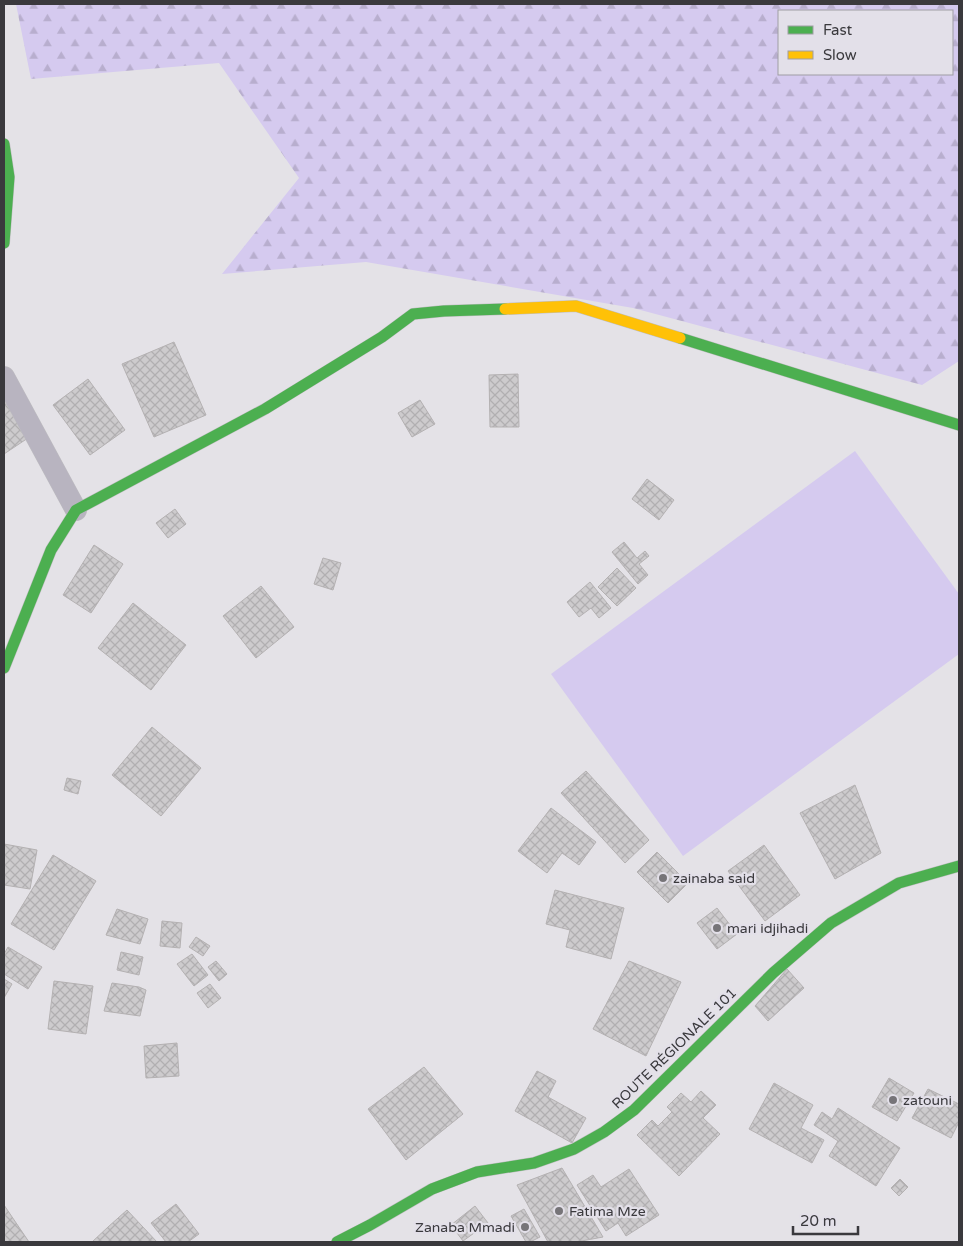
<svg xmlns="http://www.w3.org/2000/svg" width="963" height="1246" font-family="'Varela Round',sans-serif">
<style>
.grass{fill:#d5caef}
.forest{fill:url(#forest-firs);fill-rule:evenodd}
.building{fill:url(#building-cross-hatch);stroke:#b4b1b2}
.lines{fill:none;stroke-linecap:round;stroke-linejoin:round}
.street-casing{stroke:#bfbec1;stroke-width:22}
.fast-casing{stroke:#bfbec1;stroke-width:12}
.slow-casing{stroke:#bfbec1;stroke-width:12}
.street{stroke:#b8b4c0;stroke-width:21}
.fast{stroke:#4caf50;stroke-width:11}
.slow{stroke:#ffc107;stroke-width:11}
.poi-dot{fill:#767478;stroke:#e3e0e9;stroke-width:2}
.labels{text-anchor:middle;stroke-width:4.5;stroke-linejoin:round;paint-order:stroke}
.poi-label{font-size:14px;fill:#3a393d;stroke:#e3e0e9;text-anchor:start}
.street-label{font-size:14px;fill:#3a393d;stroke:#e3e0e9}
</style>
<defs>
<pattern id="forest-firs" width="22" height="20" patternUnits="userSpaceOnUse" patternTransform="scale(1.25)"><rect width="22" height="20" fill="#d5caef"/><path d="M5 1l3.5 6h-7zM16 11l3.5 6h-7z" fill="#b8aece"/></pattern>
<pattern id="building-cross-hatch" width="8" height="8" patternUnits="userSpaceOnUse" patternTransform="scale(1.25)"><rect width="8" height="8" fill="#cdcbcd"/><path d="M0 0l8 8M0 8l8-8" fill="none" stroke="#b1afb1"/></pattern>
</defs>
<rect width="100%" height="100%" fill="#e4e2e7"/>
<!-- grass -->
<path class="grass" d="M855,451L959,594V654L683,856L551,674Z"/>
<!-- forest -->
<path class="forest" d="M16,4H959V361L922,385L633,308L366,262L222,274L299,178L219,63L31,79ZM779,11H952V74H779Z"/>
<!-- building -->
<path class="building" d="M174,342L206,415L154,437L122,364Z
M518,374L519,427H490L489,375Z
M88,379L125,430L90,455L53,405Z
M4,388L34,434L4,454Z
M420,400L435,424L412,437L398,413Z
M647,479L674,500L659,520L632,499Z
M175,509L186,524L168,538L156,523Z
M624,542L637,558L645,551L649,556L639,564L648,575L638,584L612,552Z
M94,545L123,564L91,613L63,595Z
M323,558L341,563L333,590L314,584Z
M617,568L636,588L617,606L598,587Z
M590,582L611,608L599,618L591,608L579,617L567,602Z
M261,586L294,627L256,658L223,616Z
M133,603L186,645L151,690L98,648Z
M152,727L201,768L161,816L112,775Z
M586,771L649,840L625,863L561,793Z
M67,778L81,781L78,794L64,790Z
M855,785L881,853L835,879L800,813Z
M551,808L596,842L579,865L562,853L547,873L518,851Z
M4,844L37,850L30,889L4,885Z
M764,845L800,895L765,921L728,871Z
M657,852L688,883L668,903L637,872Z
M53,855L96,881L54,950L11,924Z
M555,890L624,908L611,959L566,947L570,930L546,924Z
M717,908L737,934L717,949L697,923Z
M117,909L148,919L140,944L106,935Z
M162,921L182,923L180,948L160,946Z
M196,937L210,946L203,956L189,947Z
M8,947L42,967L28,989L4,974V954Z
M121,952L143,957L139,975L117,970Z
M192,954L208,975L194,986L177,964Z
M216,961L227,974L219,981L208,967Z
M629,961L681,982L646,1056L593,1029Z
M787,969L804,988L768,1021L755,1006Z
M4,979L12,984L4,998Z
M54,981L93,986L86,1034L48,1029Z
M112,983L139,987L146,990L140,1016L104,1011Z
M210,984L221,998L208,1008L197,993Z
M177,1043L179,1076L146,1078L144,1046Z
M424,1067L463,1114L406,1160L368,1109Z
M537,1071L556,1081L548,1097L586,1118L572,1143L515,1111Z
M889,1078L914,1093L897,1121L872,1107Z
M774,1083L813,1105L801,1128L824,1140L812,1163L749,1129Z
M928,1089L959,1104V1122L951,1138L912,1118Z
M701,1091L716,1105L703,1118L720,1134L679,1176L637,1135L652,1120L658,1126L672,1112L667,1107L681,1093L691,1102Z
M838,1108L900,1148L876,1186L829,1156L838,1141L814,1125L822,1112L832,1119Z
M562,1168L603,1237L576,1242H548L517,1185Z
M629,1169L659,1215L626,1236L618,1223L606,1231L577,1185L593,1175L601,1187Z
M900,1179L908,1187L899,1196L891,1188Z
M176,1204L199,1234L188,1242H166L151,1223Z
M4,1205L29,1242H4Z
M475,1206L488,1223L463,1241L451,1225Z
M524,1209L540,1237L530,1242H526L511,1216Z
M127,1210L157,1242H92L108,1227Z"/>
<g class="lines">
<defs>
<path id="street" d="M4,377L76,510"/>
<path id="fast" d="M4,144L9,177L4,243
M680,338L959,425
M4,668L51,550L76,510L265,409L382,337L413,314L444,311L505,309
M337,1242L370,1225L432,1189L477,1172L534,1163L574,1149L604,1132L634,1110L773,973L831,923L899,883L959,866"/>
<path id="slow" d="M505,309L576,306L680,338"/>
</defs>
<!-- street casing -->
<use href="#street" class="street-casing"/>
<!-- fast casing -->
<use href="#fast" class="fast-casing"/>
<!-- slow casing -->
<use href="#slow" class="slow-casing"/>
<!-- street -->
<use href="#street" class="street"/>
<!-- fast -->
<use href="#fast" class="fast"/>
<!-- slow -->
<use href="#slow" class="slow"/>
</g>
<!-- markers -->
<g class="poi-dot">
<circle cx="663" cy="878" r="5"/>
<circle cx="717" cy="928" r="5"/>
<circle cx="893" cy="1100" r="5"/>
<circle cx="559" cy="1211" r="5"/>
<circle cx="525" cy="1227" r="5"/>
</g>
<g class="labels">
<!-- poi labels -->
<g class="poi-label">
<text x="673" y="883">zainaba said</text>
<text x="727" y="933">mari idjihadi</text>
<text x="903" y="1105">zatouni</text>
<text x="569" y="1216">Fatima Mze</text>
<text x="515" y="1232" text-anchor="end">Zanaba Mmadi</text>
</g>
<!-- street labels -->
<g class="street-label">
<text transform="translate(674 1048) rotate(-44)" y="5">ROUTE RÉGIONALE 101</text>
</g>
</g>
<!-- border -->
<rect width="963" height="1246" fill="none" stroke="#3a393d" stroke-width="10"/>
<!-- legend -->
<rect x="778" y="10" width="175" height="65" fill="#e3e0e9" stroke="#9f9da4"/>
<rect x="788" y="26" width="25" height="8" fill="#4caf50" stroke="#9f9da4"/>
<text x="823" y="35" font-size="15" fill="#3a393d">Fast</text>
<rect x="788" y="51" width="25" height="8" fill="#ffc107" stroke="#9f9da4"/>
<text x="823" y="60" font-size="15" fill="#3a393d">Slow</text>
<!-- scale -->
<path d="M793 1226v8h65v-8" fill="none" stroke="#3a393d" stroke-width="2.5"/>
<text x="800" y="1226" font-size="15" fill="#3a393d" stroke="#e3e0e9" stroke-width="4" paint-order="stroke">20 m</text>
</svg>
